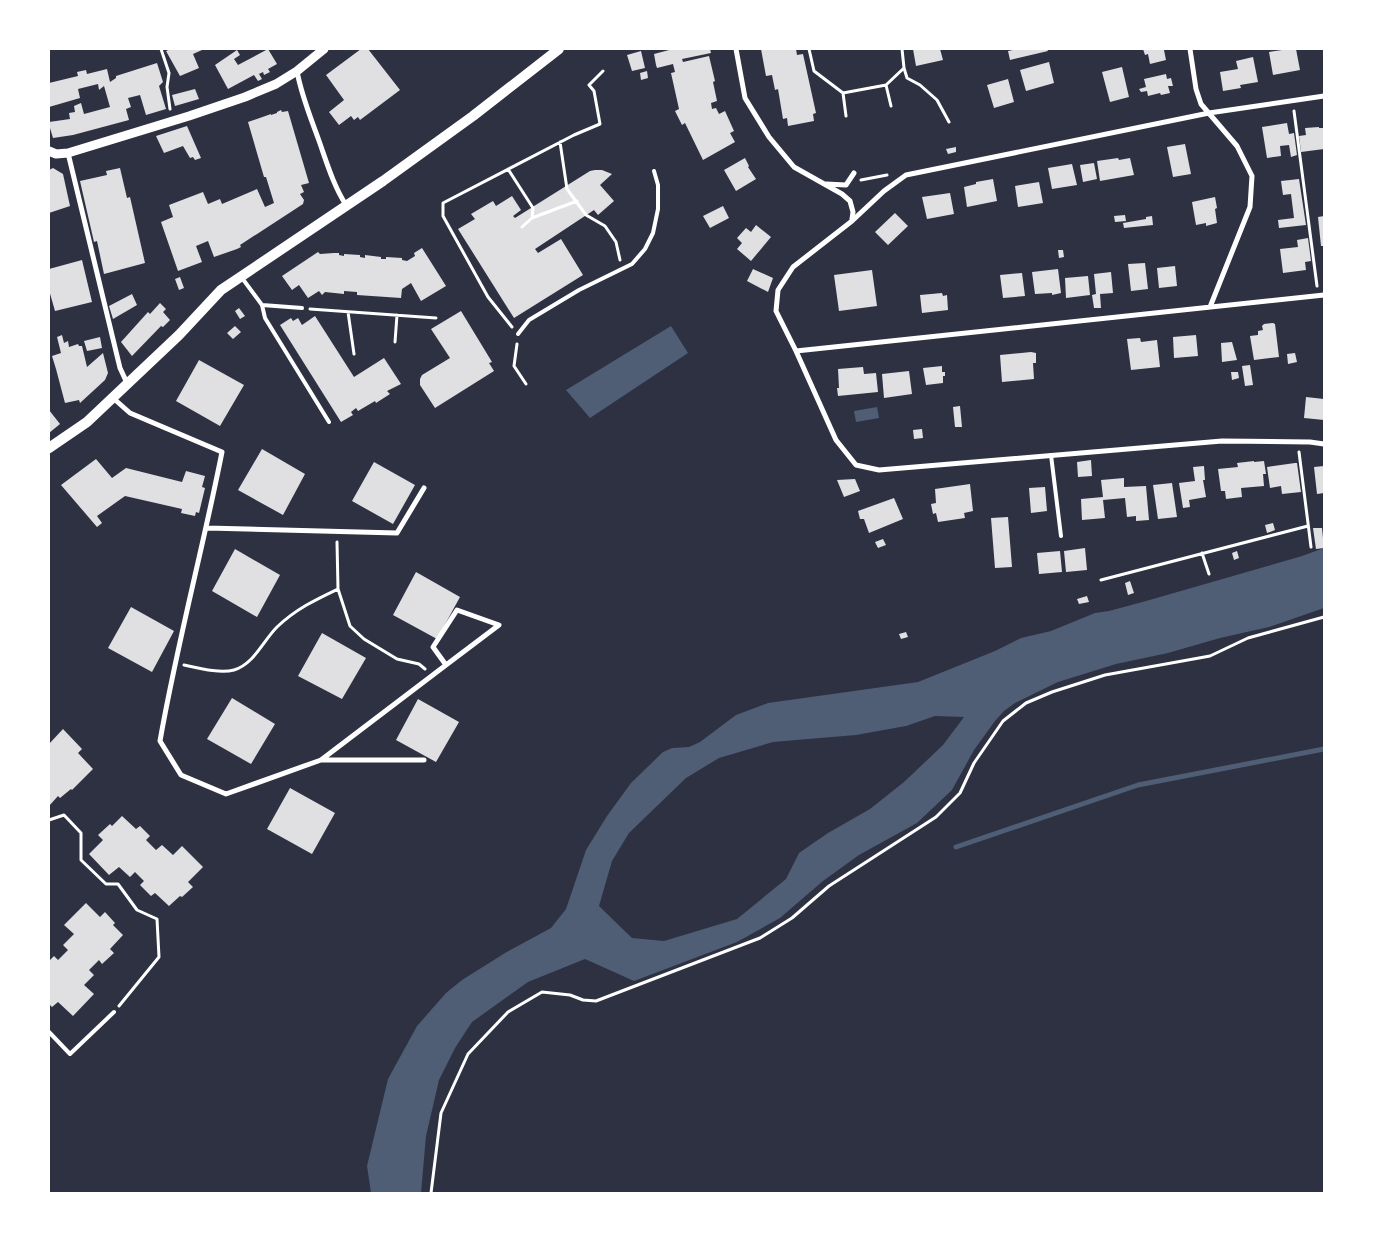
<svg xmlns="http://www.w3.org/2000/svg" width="1373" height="1242" font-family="Barlow,sans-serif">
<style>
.water{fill:#4f5d75;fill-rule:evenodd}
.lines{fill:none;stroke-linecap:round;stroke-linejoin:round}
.stream{stroke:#4f5d75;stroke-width:5}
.building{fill:#e0e0e3}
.path{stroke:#fff;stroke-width:3}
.service{stroke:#fff;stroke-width:4}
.minor{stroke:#fff;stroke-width:5}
.tertiary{stroke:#fff;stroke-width:9}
.secondary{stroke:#fff;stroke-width:10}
</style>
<rect width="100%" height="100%" fill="#2d3142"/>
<!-- water -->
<path class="water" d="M671,326L688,353L590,418L566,390Z
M877,407L879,418L856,422L854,411Z
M1324,548V608L1269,627L1220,638L1168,653L1116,664L1058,682L1015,703L1004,711L995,721L974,750L952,790L917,823L859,855L823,881L780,918L737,942L634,981L585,959L528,982L472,1022L455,1048L439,1080L426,1136L421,1193H371L367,1166L388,1079L417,1026L446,993L462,980L505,953L551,928L566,909L586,850L607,816L631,783L663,752L672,748L689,747L700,742L736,715L768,703L918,682L995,651L1021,638L1051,631L1095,613L1109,611L1146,601L1302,556ZM935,716L964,717L943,745L904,782L870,809L828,833L799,853L786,879L737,919L664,941L632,938L599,906L612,861L629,833L686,778L719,758L773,742L856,735L906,726Z"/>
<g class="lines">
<!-- stream -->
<path class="stream" d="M956,847L1138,785L1324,749"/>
</g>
<!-- building -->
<path class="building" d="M171,49H201L202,50L193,54L199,68L180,76L166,51Z
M268,49L277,64L268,69L270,72L264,75L263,72L259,74L262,79L258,81L254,75L228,89L215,65L237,50L240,55L234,59L238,65Z
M361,49H368L400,90L360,120L358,117L354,120L351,116L339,125L329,112L344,100L326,75Z
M673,49H710L711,53L682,59L683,62L709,56L715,81L713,82L717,101L711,103L712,109L716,108L719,114L725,111L734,131L730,133L735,142L703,160L685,123L682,125L675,111L679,109L671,73L675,72L673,64L657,68L656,65L654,54Z
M761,49H796L797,55L803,54L816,113L813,114L814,121L788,126L787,118L783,119L778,89L775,90L772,75L766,76Z
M913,49H940L943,60L916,66Z
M1018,49H1047L1048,51L1010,60L1008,51Z
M1143,49H1168L1164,50L1166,60L1150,64L1148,54L1145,55Z
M1289,49H1296L1300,70L1273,75L1269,52Z
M641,51L645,68L632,71L627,55Z
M1253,57L1258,82L1240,85L1241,88L1223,91L1220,72L1238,69L1236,61Z
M1049,62L1054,83L1026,91L1020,70Z
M157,63L163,82L159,86L166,109L146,115L140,95L128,98L131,107L126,109L129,120L73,135L53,138L50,128H49V122L70,119L69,113L75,112L74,106L81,103L84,114L110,107L104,86L99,90L98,84L78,89L80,98L49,107V83L78,76L77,72L86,70L87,74L107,69L110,82L116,78V76Z
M1122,67L1129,97L1110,102L1102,72Z
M647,71L648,78L641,80L640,73Z
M1166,74L1167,79L1171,78L1173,86H1168L1170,93L1161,95L1160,93L1148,96L1147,91L1141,92L1139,89L1146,87L1144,79Z
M1008,79L1014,102L994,108L987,85Z
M195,89L199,99L175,106L172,95Z
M281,110L282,112L288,111L309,183L301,185L304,192L300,194L304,200L303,204L240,245L241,247L237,249L214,257L208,241L196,246L202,262L178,271L161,222L173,217L169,205L203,192L208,204L220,199L222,204L257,189L265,207L274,203L266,177H264L248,122L271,114V115L277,113V112Z
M1287,123L1289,134L1294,133L1297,155L1291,157L1289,145L1280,146L1281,156L1267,158L1262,127Z
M187,126L201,158L195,160L193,157L190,158L183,146L164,153L156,136Z
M1319,127V128H1324V149L1301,152L1299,136L1306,135L1305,128Z
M1185,144L1191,174L1173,177L1167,147Z
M956,147V152L948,154L946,149Z
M745,158L749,166L748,167L756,179L736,191L724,170Z
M1118,158L1119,160L1130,158L1134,175L1100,181L1097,161Z
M1094,163L1097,179L1083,182L1080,165Z
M1072,164L1077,185L1052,189L1048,168Z
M53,168L63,174L70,206L49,213V170Z
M120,168L127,198L130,197L145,263L104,274L97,241L94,242L80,181L107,175L106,171Z
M595,170H602L612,174L600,185L614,201L598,215L594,210L535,249L538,253L561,239L583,275L514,318L458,229L475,219L471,214L493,201L496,206L512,196L521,210L513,216L515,218L590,171Z
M993,179L997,201L967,207L964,187L976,184V182Z
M1299,179L1306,225L1279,228L1278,220L1294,218L1291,194L1283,195L1281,181Z
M1039,182L1043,203L1018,207L1015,186Z
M950,193L954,214L927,219L922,197Z
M1215,197L1217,208L1215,209L1217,223L1206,226V223L1196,225L1192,202Z
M723,206L729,218L710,228L703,216Z
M895,213L908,226L888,245L875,232Z
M1125,215L1126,221L1115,222L1114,216Z
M1152,216L1153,225L1124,228L1123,223L1146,219V217Z
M1324,216V246H1321L1318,217Z
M756,225L771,237L751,261L737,249L742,243L737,238L746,228L751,232Z
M1308,238L1311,261L1305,262L1306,270L1283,273L1280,249L1298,247L1297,240Z
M422,248L446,286L421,301L411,283L402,289L401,298L357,295V292L344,291V294L325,292L322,295L319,291L308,298L299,285L292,290L282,276L318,252L320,254L334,253H339V255L344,256V254L360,255V257L365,258V255L381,257V259H386V257L402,258V260L407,261L415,256L414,253Z
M1058,250H1063L1064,257L1059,258Z
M82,260L92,302L55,311L49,290V269Z
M1145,263L1148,289L1131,291L1128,264Z
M1175,266L1177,286L1159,288L1157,268Z
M753,269L773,278L768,292L747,281Z
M1058,269L1061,293L1052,295V293L1035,294L1032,272Z
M872,270L877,306L839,311L834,275Z
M1111,272L1113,293L1100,294L1101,308H1094L1092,295L1096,294L1094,274Z
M1022,273L1025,296L1003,298L1000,275Z
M1088,276L1090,295L1066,298L1065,278Z
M180,277L184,288L179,290L175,279Z
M942,293L943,296L947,295L948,310L922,313L920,295Z
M132,294L137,305L113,319L109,306Z
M160,303L166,309L163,312L170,320L163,327L161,326L132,356L121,342L148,312L150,314Z
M239,308L245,316L240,319L235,311Z
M461,311L492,362L489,363L494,371L435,408L420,385V379L422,375L450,358L431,329Z
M315,316L354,377L384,358L401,384L387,391L390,394L376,403L375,401L358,411L356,408L351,412L353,415L341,422L280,325L291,318L293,321L298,318L302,325Z
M1273,323L1275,324L1279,357L1254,360L1250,336L1258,335V331L1263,330L1262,326L1264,324Z
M235,326L241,332L233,339L227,333Z
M62,335L64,343L68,341L69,347L78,344L79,346H82L87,367L103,353L108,373L105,380L80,403L79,400L65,403L56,369L52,356L61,353L57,337Z
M1196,335L1198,356L1174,358L1173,337Z
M100,337L102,348L87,351L84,341Z
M1140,338L1141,342L1157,340L1160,367L1131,370L1127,339Z
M1232,342L1237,360L1222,362L1221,343Z
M1031,352L1036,353V363H1033L1034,379L1002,382L1000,355Z
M1295,353L1297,362L1288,364L1287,354Z
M199,360L244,385L220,426L176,401Z
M1250,365L1253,385L1245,386L1242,366Z
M942,366V372H945V376H943V383L926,385L923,368Z
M863,367L864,374L876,373L878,392L838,396L837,388H839L838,369Z
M909,371L912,394L884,398L882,374Z
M1231,372H1238L1239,378L1232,380Z
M1306,397L1324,399V420L1304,418Z
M960,406L962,427H955L953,407Z
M49,410L60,424L49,433Z
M922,429L923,438L914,439L913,430Z
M262,449L305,474L283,515L238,490Z
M96,459L112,478L126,468L182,482L186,471L205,476L202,487L205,488L199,513L196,512L195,516L181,513L182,509L125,496L97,516L102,523L97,527L61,485Z
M1091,460L1092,476L1078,477L1077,462Z
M1254,461V462L1264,461L1266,474H1263L1264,486L1241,488L1242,497L1226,499L1225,491H1221L1218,469L1238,467L1237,463Z
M374,462L415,485L393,524L352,501Z
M1295,463H1297L1301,492L1282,494L1281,486L1270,488L1267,467Z
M1204,466L1205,480H1203L1206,497L1189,500L1190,507L1183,508L1179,483L1195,481L1193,467Z
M1324,466V493L1317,494L1314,467Z
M1124,478V487L1146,486L1149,520L1136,521V516L1127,517L1125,498L1103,500L1105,518L1082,520L1081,499L1103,497L1101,480Z
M855,479L860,491L844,497L837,480Z
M1172,483L1177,517L1158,519L1153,485Z
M970,484L973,511L964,513L965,518L938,522L936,513L933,514L931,504L936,503L935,489Z
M1045,487L1047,511L1031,513L1029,488Z
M894,498L903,519L869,533L864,519H860L858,511Z
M1008,517L1012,567L995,568L991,518Z
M1273,523L1275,530L1267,533L1265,525Z
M1313,528H1322L1324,548L1316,549Z
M883,539L886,545L878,548L875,542Z
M1085,548L1087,570L1066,572L1064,551Z
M235,549L280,575L257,617L212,591Z
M1060,551L1062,572L1039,574L1037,553Z
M1237,551L1239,558L1234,560L1232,553Z
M416,572L460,597L437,639L393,615Z
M1130,581L1134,593L1128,595L1125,583Z
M1087,596L1089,602L1079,604L1077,599Z
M131,607L174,631L152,672L108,648Z
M906,632L908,637L901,639L899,634Z
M322,633L366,658L342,699L298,676Z
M232,698L275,724L251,764L207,739Z
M418,699L459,722L436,762L396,740Z
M63,729L82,749L78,753L93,769L72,790L71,789L60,798L58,796L49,806V744Z
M290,788L335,813L312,854L267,829Z
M122,816L136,829L140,826L150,836L146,840L156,850L162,845L173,855L182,846L203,867L188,882L193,887L182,897L180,896L169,906L155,893L151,896L140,885L144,881L135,872L130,877L119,867L109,875L89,854L103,840L98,835L110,824L112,826Z
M86,903L100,917L105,912L115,923L113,925L123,935L110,949L114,953L102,964L99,960L89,970L94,975L84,985L94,994L73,1016L58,1002L52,1007L49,1004V961L54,956L58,960L68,950L63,945L74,934L64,925Z"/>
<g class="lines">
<!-- path -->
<path class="path" d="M161,49L169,73L167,87L170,109
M809,49L814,71L843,93L886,85L904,68L902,49
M904,68L907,78L920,85L937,100L949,122
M886,85L891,106
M843,93L846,116
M1294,111L1317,286
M560,142L567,189L586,215L605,226L616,242L620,260
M508,169L533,208L532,218L522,227
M861,180L887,175
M532,218L577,201
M310,309L436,318
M348,312L354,354
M512,327L488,297L443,216V203L574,135L600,124L594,91L589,85L603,71
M395,342L397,315
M517,344L514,366L526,384
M1299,452L1311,547
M337,542L338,589L350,626L364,639L397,659L419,664L425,669
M1202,553L1209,574
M1101,580L1308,526
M184,665C198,668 220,674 234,670C254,664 263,641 277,627C296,609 315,600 338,589
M49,820L64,815L81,833V860L106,884H118L137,910L157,919L159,957L119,1006
M431,1193L441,1113L468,1054L508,1012L542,992L570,995L583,1000L596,1001L760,938L792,918L829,886L936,817L960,793L974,763L1003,721L1026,703L1052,692L1105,675L1210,656L1248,638L1324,617"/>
<!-- service -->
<path class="service" d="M242,278L262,305L265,318L329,422
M262,305L302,308
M518,334L529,320L579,290L632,264L645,249L653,233L658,209V185L654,171
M1051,455L1061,536
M49,1032L70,1054L114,1012"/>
<!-- minor -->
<path class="minor" d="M736,49L745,98L769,137L794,167L842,194L850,201L853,212L852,219
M1190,49L1196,89L1201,104L1237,146L1252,176L1250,207L1210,307
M297,71C301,94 310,116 318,138C326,160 333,185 346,205
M1324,96L1209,113L906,175L884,191L852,221L793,267L778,290L776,311L796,351L836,440L856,465L879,470L1222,441L1310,442L1324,444
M68,153L120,368L127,383
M826,184L846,185L854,173
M796,351L1324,295
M113,398L130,413L222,452C203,548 177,644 160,741L181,775L226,794L321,760L446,665L433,647L457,610L499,625L446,665
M207,528L397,533L424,488
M321,760H424"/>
<!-- tertiary -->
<path class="tertiary" d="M49,151L56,154L68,153L189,116L245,97L276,84L297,71L324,49"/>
<!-- secondary -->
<path class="secondary" d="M49,448L87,422L179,335L221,290L383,181L473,116L559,49"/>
</g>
<!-- border -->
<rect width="1373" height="1242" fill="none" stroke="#ffffff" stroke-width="100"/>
</svg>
